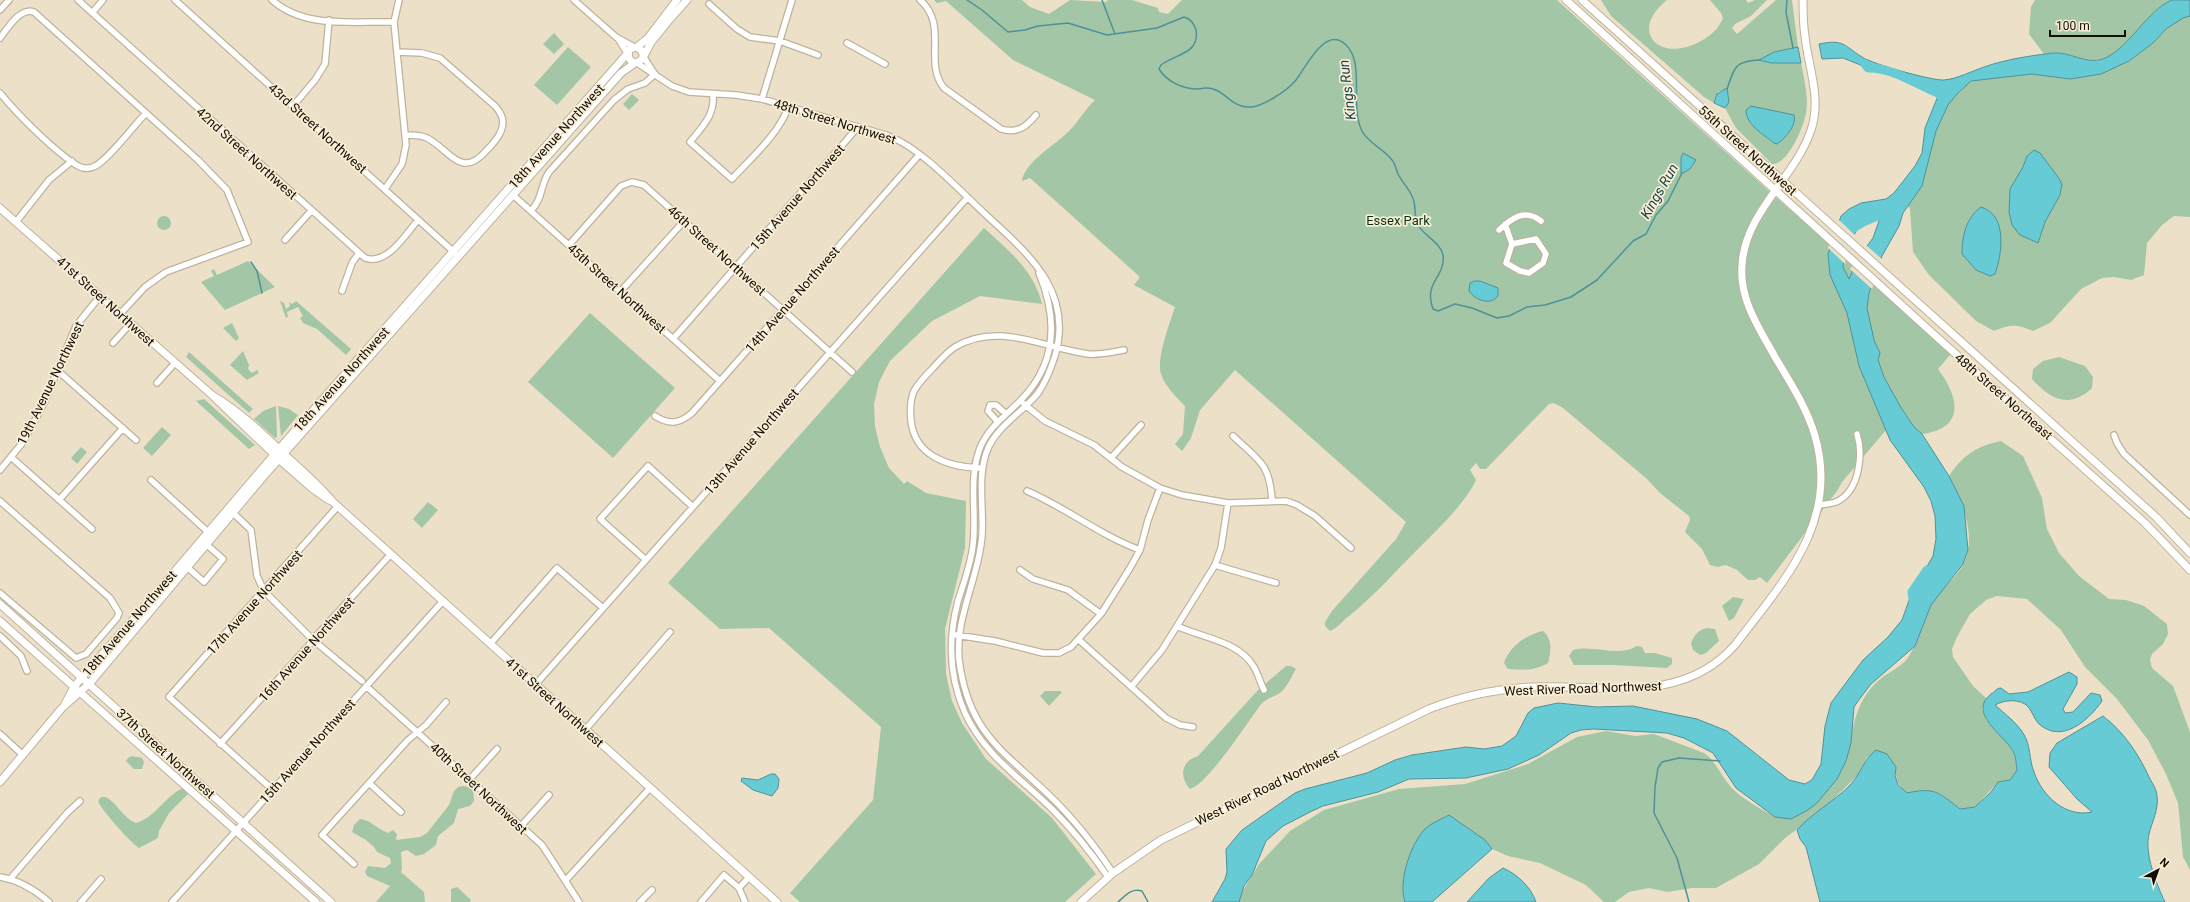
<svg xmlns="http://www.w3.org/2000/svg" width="2190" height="902" font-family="Roboto,sans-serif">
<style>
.green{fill:#a3c6a7}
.water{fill:#67cbd6;stroke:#4e9298;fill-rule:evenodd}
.pier{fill:#ece0c8}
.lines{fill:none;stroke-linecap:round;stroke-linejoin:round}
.stream{stroke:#4e9298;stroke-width:1.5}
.river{stroke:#67cbd6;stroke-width:9}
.minor-casing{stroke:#beb39c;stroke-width:8}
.major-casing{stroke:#beb39c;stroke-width:9}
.minor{stroke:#fff;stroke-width:5.5}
.major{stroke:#fff;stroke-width:7}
.labels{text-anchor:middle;stroke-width:3.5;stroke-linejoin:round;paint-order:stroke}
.street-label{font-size:13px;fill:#120e06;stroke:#f9edd5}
.park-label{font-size:13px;fill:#063312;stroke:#f9edd5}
.water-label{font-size:14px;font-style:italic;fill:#17454a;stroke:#f9edd5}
</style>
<rect width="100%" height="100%" fill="#ece0c8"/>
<!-- green -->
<path class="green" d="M934,0H1022L1030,7L1049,14L1070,0L1106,2L1108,0H1132L1158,8L1159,12L1168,14L1182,0H1557L1789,209L1840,246L1955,349L1938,369C1959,397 1966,428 1922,434L1914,427L1903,410L1842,482L1837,491L1767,583L1760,577L1755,580H1748L1737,570L1726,565L1717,567L1710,565L1702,549L1685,532L1690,520L1689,516L1660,493L1647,479L1563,408L1554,403L1549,404L1486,469H1480L1476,463L1470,470L1476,480C1465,504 1434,533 1415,552C1393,574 1373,597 1349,616C1342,621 1338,628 1330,631L1325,626V622L1332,611L1396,539L1406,522L1235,370L1200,410L1191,438L1182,451L1175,444L1183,434L1185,406C1177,398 1164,385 1161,374C1156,359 1170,322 1175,307L1134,285L1140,277L1030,178L1022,181C1024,162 1057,144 1069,131C1079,121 1085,109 1095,100L1013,60L946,1L937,3Z
M1601,0H1667C1628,31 1659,63 1699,42C1710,36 1718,30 1723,18L1721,13L1710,0H1746L1748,3L1755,0H1767L1751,16L1735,24L1732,28L1737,34L1776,0H1792L1798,47L1774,52L1773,63H1801C1804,79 1809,97 1806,113C1804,126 1788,165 1772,164L1736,128L1725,108L1729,98L1727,89L1718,92L1714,103L1704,97L1611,16Z
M2035,0H2172C2145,10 2130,52 2102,59C2087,63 2076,55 2062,53C2057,52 2050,53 2044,54L2029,34L2031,7Z
M2190,2V217L2174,216L2162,225L2147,243L2144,275L2131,280L2114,277L2102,278L2081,289L2050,323L2033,331C2016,324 2011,324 1994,331L1976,321L1929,275L1913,252L1910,209L1903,198L1919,169L1928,124L1943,98L1972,81L2013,72L2085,73Z
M554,33L564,44L554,54L543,44Z
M568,47L591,67L557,105L534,85Z
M632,94L639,100L629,110L623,104Z
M157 223a7 7 0 1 1 14 0a7 7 0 1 1-14 0Z
M984,228C1009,251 1034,270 1042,304L980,296L932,321L890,361L879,382L874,404L875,426L880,447L889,468L904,484L907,481L926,493L966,501L965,548L945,629L946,674L952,701L962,723L986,759L1052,818L1096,874L1065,902H800L790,893L873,800L881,727L769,628L720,629L668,583Z
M248,261L275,287L225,310L201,282L214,276L211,271L214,269L217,275Z
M280,301L284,303L286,309L290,306L289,302L292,304L296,301L351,349L346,355L317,329L303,323L300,318L303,316L298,307L287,312L288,317L286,318Z
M590,313L675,388L613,458L528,382Z
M232,323L239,338L236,341L223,328Z
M243,351L249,365L248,369L252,373L257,370L259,373L247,380L230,365Z
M189,352L253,409L249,413L186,357Z
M2059,357L2085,366L2093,377L2092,388C2070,409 2051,400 2032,379L2033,369L2043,361Z
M204,399L255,445L249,449L196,401Z
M276,406L277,437L275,438L254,419L263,411Z
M278,406L289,409L298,415L281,436Z
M162,427L171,435L152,456L143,448Z
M2001,441L2023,456L2042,498L2047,529L2059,553L2079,576L2109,599L2126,600L2144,606L2167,624L2168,634L2163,644L2152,654L2150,659L2152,668L2173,686L2190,732V870L2183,857L2178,803L2166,774L2148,740L2117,699L2085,667L2061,630L2027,599L1997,596L1986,600L1970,614L1957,637L1952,649L1953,657L1973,686L1986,698L1982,709L1986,720L2002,736L2014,753L2017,770L2010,780L1998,782L1975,807L1960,809C1939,792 1934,787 1907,793C1898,785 1895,780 1896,767L1867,757L1860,773L1820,812L1785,838L1759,864L1716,888H1692L1668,892L1649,888L1629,892L1615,902H1604L1586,885L1540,863L1508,856L1492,849L1485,840L1449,815L1403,897L1405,902H1236L1259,864L1276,846L1290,831L1324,810L1399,789L1465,784L1528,764L1577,737L1606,731L1635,736L1654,734L1704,753C1714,759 1722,777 1731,787C1743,800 1760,808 1775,817L1851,743C1853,720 1860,697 1878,681C1886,673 1900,668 1907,659C1919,642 1921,621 1932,604C1940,590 1957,577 1964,563C1977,536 1962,501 1949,476C1963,455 1977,446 2001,441Z
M81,447L87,452L77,464L71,458Z
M428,502L438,510L422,528L413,519Z
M1733,597L1744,599L1734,618L1729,621L1722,606Z
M1707,628L1715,629L1719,641L1706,653L1700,655L1693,650L1691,643C1695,634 1698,630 1707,628Z
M1543,631C1553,639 1551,652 1548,663C1535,671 1523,670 1508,669L1504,663C1509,647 1527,634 1543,631Z
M1637,646L1642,647L1645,653H1655L1672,658V664L1667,668L1614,665H1574L1569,656L1573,650C1595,644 1617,658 1637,646Z
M1286,666H1291L1296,669C1293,674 1286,689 1281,692C1273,698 1265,698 1259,707C1247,723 1208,784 1190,789C1179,777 1181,761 1198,756L1258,690Z
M1045,691H1060L1062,692L1049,706L1040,696Z
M132,756L142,758L144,762L142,769H134L126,761L128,758Z
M463,786L469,787L473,790L474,801L470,806L458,809L454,823L438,836L436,845L424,854L416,856L407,850L401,852L402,868L401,874L402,873L424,892L425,902H376L390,886L367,876L365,872L368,866L385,868L391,863L390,858L377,852L374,847L366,840L352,832L354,825L360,819C371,820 377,829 388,833L393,830L397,834L396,840L420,837L427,833L449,805L454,791L458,787Z
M183,788L188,794L169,813L159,831L158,838L139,848C130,842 102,811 98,801L101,797H106C118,804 123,818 136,823C156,817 165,796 183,788Z
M457,887L471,900L470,902H451V889Z"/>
<!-- water -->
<path class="water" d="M2172,0H2190V16L2183,18L2166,29L2153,43L2129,61L2101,74L2070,79L2032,74L1971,81L1957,94L1948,105L1936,131L1922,186L1903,213L1899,226L1882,256L1869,293L1867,308L1874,340L1880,353L1878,360L1884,377L1900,406L1914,427L1922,434L1949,476L1964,506L1968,550L1963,564L1931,605L1915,646L1871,684L1858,701L1854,707L1851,743L1846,761L1837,779L1817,803L1808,810L1791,819L1775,817L1736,788L1713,753L1684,738L1667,733L1594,729L1581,730L1571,733L1539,755L1508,769L1466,778L1409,779L1378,792L1323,806L1312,811L1283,826L1266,841L1252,875L1244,886L1239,902H1212L1225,879L1227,872L1226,849L1242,830L1295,793L1305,789L1367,773L1395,760L1412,755L1466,747L1484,749L1502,746L1516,736L1528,713L1534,708L1558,703L1597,707L1633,706L1697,719L1727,731L1789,780L1805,784L1812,780L1821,764L1825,726L1831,703L1863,660L1888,637L1902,620L1912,592L1933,556L1936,539L1935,516L1931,501L1924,487L1890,440L1859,366L1847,313L1830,275L1828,254L1841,216L1849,209L1861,203L1886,199L1894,193L1915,166L1922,153L1925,128L1938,96L1937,93L1887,70L1868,68L1843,58L1822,59L1819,44C1844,39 1843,45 1862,57C1872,64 1933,81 1944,80C1957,79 1972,71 1984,67C2007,59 2029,56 2053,53C2069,51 2086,65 2103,59C2130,48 2147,10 2172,0ZM1881,215L1873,238L1858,258L1849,279L1843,267L1844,256L1858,227L1861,221Z
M1798,47L1801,63H1771L1759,60L1774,52Z
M1727,88L1729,102L1725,108L1714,103L1717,94Z
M1751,106L1794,115C1797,125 1785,139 1777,144L1774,143C1763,134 1746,125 1746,110Z
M2034,150L2040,153L2058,177L2062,184L2060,195L2045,222L2038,243L2020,235L2012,225L2009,212L2010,189L2023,167L2027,156Z
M1683,153L1696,160L1690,169L1681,174V158Z
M1981,207C2008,215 2002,254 1995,274L1990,276L1976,270L1962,254C1962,236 1966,218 1981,207Z
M1474,281H1480L1498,288V296C1490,306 1475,300 1469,291L1470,283Z
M2069,672L2077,677V684L2063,709L2065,713L2073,712L2091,693L2100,695L2102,701C2088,721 2062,744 2039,724C2033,718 2032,709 2025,704C2016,699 2004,700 1995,705C2005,714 2016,722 2023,733C2031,745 2029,760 2034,772C2042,796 2066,818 2092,812L2077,799L2049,767L2050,753L2057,743L2103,716C2125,733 2139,755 2150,779C2153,784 2157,791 2157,796C2159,809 2152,822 2149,834C2144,854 2157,885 2165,902H1820L1806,847L1800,839L1797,830C1812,813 1835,801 1851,784C1862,772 1863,760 1876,750L1887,754L1896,767L1895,776L1898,785L1907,793C1935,787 1938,792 1960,809L1975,807L1991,792L1998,782L2010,780L2017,770C2016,764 2016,756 2013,751C2003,734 1967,713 1991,694C1995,692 1996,688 2001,688L2009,694L2028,692Z
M771,774H775L779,779L778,788L772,796L753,790L741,781L742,778L758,780Z
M1449,815L1485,840L1492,849L1432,902H1405C1398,882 1410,845 1425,829C1431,823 1442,819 1449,815Z
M1503,868C1517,874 1531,887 1536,902H1467L1489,878Z"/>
<!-- pier -->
<path class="pier" d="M1838,219L1856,236L1846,257L1845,264L1828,248Z
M1866,245L1883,260L1872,289L1850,269Z"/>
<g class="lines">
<!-- stream -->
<path class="stream" d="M967,0L982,10L1008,32L1025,30L1038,26L1068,23L1107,35L1157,28L1184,17C1191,19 1194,23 1196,30C1200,54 1175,54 1161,65L1159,69C1167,82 1183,89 1198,89C1204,88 1209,87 1216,90C1226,94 1234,107 1247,107C1256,108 1267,102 1275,97C1282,93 1291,86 1296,80C1306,67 1325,26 1345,44C1366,62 1349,105 1362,131C1369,144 1384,149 1392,160C1395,163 1396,169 1398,174C1403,184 1412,191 1414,202C1416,210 1414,218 1418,225C1424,236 1441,243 1443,255C1446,277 1423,282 1433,309L1438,311L1455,304L1472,308L1497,318L1509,316L1527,307L1545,305L1571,297L1597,280L1633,241L1646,234L1656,215L1668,201L1682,173
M1102,0L1115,34
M1787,0L1786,12L1793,48
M1727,89C1735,66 1735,61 1760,60
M251,262L257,271L262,293
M1118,902C1126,895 1131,888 1142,891L1148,902
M1689,902L1677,858L1654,813L1655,787L1658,768L1662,762L1679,758L1720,761"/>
<!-- river -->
<path class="river" d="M1865,64L1868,68C1893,67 1920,87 1945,96
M1854,228C1865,218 1880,218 1891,208
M1913,599L1912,592L1927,570"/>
<defs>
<path id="minor" d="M78,0L365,258C387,266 406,234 418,220
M175,0L455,253
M272,0C304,29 354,21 394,22
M574,0L616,37L634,47
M920,0C949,25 923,62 944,88L1001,129C1017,134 1026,127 1036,115
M709,4L737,29L750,37L780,41L818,55
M0,10L9,0
M92,13L103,0
M0,38C8,28 20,7 34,12L198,160L227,190L248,242L166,272L145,287L120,314
M619,40L627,53
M847,43L885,64
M397,52L422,53L440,58L495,106C502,114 505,121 501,131C498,139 492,145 486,151C461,180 449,149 427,138C421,135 413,135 406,135
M643,56L654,73
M637,63L672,86L689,92L736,95L762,99L886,135C919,146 958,189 984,213C1027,253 1074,290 1055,356C1051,368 1046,382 1038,393C1023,412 1000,424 989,446C976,474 984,505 982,535C979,580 952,621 960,667C971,735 1005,752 1050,796C1074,819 1095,846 1113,873
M0,93C17,114 55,152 78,166C82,168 88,169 93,167C106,163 135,124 146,113
M713,94C715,115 703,126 690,142L732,179C750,159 780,133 788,107
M762,99L792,0
M293,106L315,80L325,64L329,20
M385,189L402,164L406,145L394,22L399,0
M514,196L720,381
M531,211C543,198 540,186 549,172L614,100L628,89L645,83L655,74
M16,222L49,180L72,161
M1505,224L1512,244L1536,239L1546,254L1543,263L1529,273L1520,271L1506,263L1512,244
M1499,230C1512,218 1525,208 1541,221
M285,240L311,211
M569,245L621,186L632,182L644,185L852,372
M1039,273C1058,319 1057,364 1020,401C1005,416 988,428 980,448C968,479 977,513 973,545C971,564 964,582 958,601C948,639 949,677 965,713C984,755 1022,779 1053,810C1073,830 1092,854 1108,877
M342,291L352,263L359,253
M620,292L685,220
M673,339L858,127
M113,343L131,323
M57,370L136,440
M157,383L175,363
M1024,404L1045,421L1094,445L1122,467L1160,488L1182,495L1228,503L1286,501L1297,505L1315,516L1351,548
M655,416C669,425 679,424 692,413L919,155
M998,422L988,411L990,405H996L1006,414
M2114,435L2117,443L2124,454L2190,515
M1233,436C1259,461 1270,463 1272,501
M11,457L92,529
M1111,458L1141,425
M979,468C948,467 915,456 911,421C910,411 910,400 914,391C919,382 926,375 933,368C940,360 947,352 955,347C998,321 1043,348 1088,354C1100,355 1113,352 1124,350
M0,470L24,441L44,403L76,326L100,296
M151,480L208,532
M1027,491C1067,508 1099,535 1140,550
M59,500L123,428
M0,501L110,598L119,613L117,618L86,654L76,658L0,593
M1819,505C1826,504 1834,504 1840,500C1860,487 1863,453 1857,434
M230,510L251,530L257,576L264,591L312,639L362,681
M646,560L600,519L648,466L693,507
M1215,565L1276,583
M187,567L204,582L223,559L206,544
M1020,570L1033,579L1068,590L1101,614
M1177,626C1202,638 1239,641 1254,667C1258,674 1260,682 1264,690
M956,635L995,641L1043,653H1059L1071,647L1101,614L1130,568L1140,550L1148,520L1160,488
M0,636L21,656L27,671
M1079,640L1166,718L1180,725L1193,727
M490,644L557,568L603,608
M535,685L967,198
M366,686L542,845L579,902
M1131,687L1162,650L1215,565L1221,548L1228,503
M585,730L670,632
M0,734L23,755
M220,744L310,644L312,639L319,633L391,554
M470,779L497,749
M369,783L401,812
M273,790L169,697L338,506
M521,826L549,795
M354,864L322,835L408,740L426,725L446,702
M0,877C18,880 35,890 49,902
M10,879L67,813L80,801
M566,880L650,788
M739,888L749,877
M81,902L101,879
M172,902L443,601
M640,902L652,890
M701,902L724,875L739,888L745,902"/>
<path id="major" d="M1566,0L1939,339L2145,523L2190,570
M1582,0L2156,517L2190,553
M637,47L648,38L677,0
M643,55L642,51L637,47L630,49C625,57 633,68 641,60C645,56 648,47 652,41C663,27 675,13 687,0
M0,208L212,395L280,460L313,489L329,500
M212,395C239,411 262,433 285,455C302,470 319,485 333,502L777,902
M0,604L331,902
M0,621L316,902
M65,704L74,687L87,671L141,611L279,449L627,54
M0,782L62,708L90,683L263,477L621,73L635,63
M1081,902L1113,873L1161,840L1429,709C1462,696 1496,689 1532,687C1604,684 1681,706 1735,645C1783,582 1840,522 1815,436C1807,408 1790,382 1775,357C1759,328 1739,299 1742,265C1745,212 1795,178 1811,130C1822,98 1808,67 1805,36C1803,24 1803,12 1803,0"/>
</defs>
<!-- minor casing -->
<use href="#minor" class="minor-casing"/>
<!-- major casing -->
<use href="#major" class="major-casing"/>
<!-- minor -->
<use href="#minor" class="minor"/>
<!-- major -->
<use href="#major" class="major"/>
</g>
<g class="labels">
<!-- street labels -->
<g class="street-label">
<text transform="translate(835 121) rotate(17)" y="5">48th Street Northwest</text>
<text transform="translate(318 128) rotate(42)" y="5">43rd Street Northwest</text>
<text transform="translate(556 136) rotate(-48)" y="5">18th Avenue Northwest</text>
<text transform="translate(1748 150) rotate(42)" y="5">55th Street Northwest</text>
<text transform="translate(247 153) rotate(42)" y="5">42nd Street Northwest</text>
<text transform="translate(797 197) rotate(-49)" y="5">15th Avenue Northwest</text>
<text transform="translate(717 250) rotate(42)" y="5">46th Street Northwest</text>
<text transform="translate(617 288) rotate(42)" y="5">45th Street Northwest</text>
<text transform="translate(792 299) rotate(-49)" y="5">14th Avenue Northwest</text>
<text transform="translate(106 301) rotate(42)" y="5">41st Street Northwest</text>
<text transform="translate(341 379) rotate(-48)" y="5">18th Avenue Northwest</text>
<text transform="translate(50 383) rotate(-64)" y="5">19th Avenue Northwest</text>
<text transform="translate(2004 396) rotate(41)" y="5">48th Street Northeast</text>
<text transform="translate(751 441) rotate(-49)" y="5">13th Avenue Northwest</text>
<text transform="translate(254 602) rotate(-48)" y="5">17th Avenue Northwest</text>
<text transform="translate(129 623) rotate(-49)" y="5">18th Avenue Northwest</text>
<text transform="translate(306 649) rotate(-48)" y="5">16th Avenue Northwest</text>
<text transform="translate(1583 688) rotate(-2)" y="5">West River Road Northwest</text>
<text transform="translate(555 702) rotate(42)" y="5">41st Street Northwest</text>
<text transform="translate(307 751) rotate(-48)" y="5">15th Avenue Northwest</text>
<text transform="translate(166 753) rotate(42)" y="5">37th Street Northwest</text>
<text transform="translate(1267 787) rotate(-26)" y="5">West River Road Northwest</text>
<text transform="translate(479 788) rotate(43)" y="5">40th Street Northwest</text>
</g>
<!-- park labels -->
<g class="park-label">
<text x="1398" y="225">Essex Park</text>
</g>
<!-- water labels -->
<g class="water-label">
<text transform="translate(1347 90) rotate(-97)" y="5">Kings Run</text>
<text transform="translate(1659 191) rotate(-60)" y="5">Kings Run</text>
</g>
</g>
<!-- north arrow -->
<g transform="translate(2158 870) rotate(41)" stroke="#f9edd5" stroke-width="3" paint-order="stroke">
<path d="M0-3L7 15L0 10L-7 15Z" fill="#120e06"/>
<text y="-6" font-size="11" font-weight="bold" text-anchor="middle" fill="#120e06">N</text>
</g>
<!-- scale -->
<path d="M2050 30v6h75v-6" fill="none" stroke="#120e06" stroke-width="2"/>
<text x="2056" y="30" font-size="12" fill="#120e06" stroke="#f9edd5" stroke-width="3" paint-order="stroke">100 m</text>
</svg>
